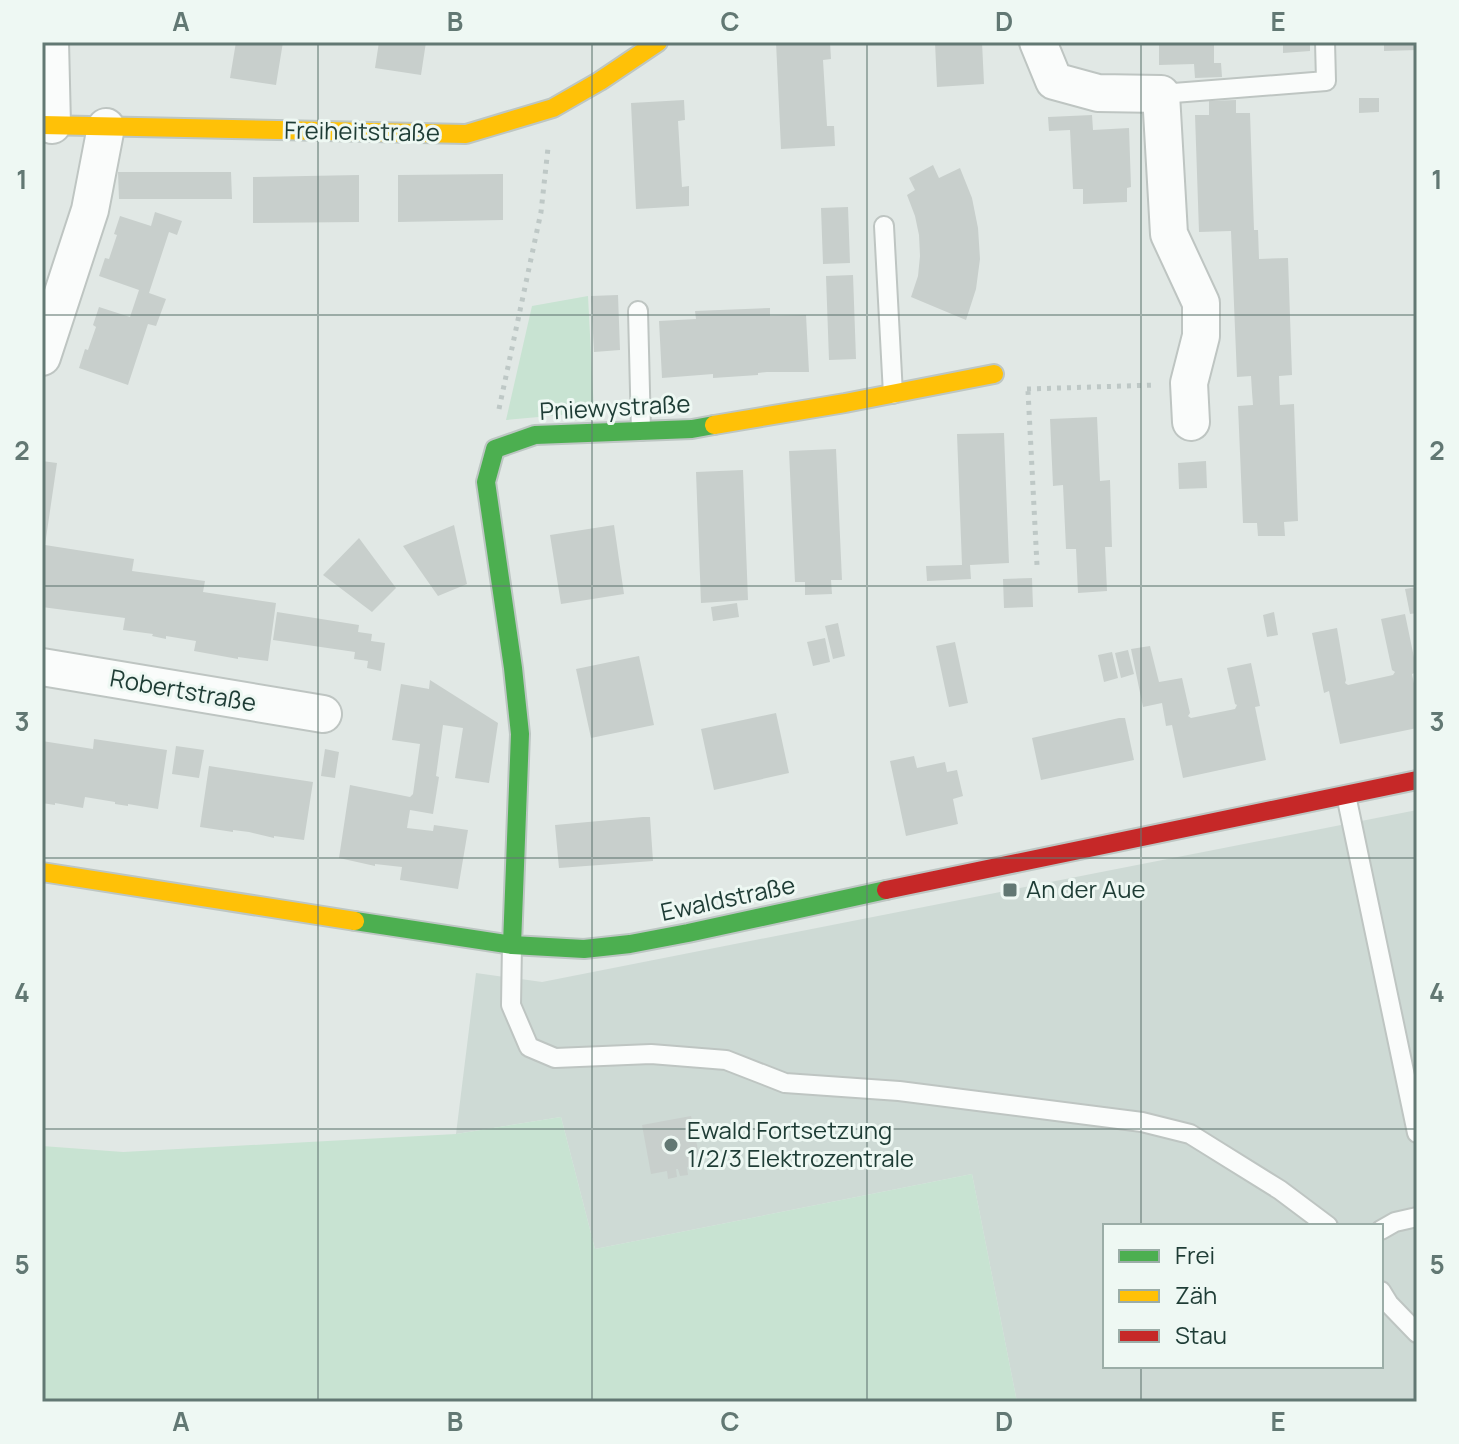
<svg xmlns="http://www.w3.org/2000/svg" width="1459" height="1444" font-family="Manrope,sans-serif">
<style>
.built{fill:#cedad5;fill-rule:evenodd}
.green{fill:#c8e3d2}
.building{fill:#c8cfcc}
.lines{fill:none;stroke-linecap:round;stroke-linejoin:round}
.lane-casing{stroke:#bec5c2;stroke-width:22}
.street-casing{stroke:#bec5c2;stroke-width:40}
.fast-casing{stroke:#bdc6c3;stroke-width:22}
.slow-casing{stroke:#bdc6c3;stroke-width:22}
.jam-casing{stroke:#bdc6c3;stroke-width:22}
.path{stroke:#bec8c6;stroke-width:5;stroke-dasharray:4 6;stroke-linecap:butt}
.lane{stroke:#fafcfb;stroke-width:18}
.street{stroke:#fafcfb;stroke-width:36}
.fast{stroke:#4caf50;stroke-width:18}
.slow{stroke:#ffc107;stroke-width:18}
.jam{stroke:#c62828;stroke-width:18}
.grid{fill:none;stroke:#627873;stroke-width:2;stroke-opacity:0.55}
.poi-dot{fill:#627873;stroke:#eef8f3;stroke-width:3}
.labels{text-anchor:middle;stroke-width:6;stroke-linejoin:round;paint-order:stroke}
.street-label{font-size:24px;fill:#1e3c35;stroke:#eef8f3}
.poi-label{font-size:24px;fill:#1e3c35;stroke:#eef8f3;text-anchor:start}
.neatline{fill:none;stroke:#627873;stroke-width:3}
.grid-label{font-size:26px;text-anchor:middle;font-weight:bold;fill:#627873}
</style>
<rect width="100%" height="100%" fill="#e1e8e5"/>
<!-- built -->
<path class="built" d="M1417,810V1402H1017L972,1174L595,1249L561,1117L456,1134L476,973L542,982ZM1105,1226H1381V1366H1105Z"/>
<!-- green -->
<path class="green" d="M588,296L594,412L506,420L532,306Z
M561,1117L595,1249L972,1174L1017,1402H42V1146L123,1152L456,1134Z"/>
<!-- building -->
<path class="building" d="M236,42H283L276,85L230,78Z
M379,42H426L421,75L375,68Z
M776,42H830L831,59L823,60L827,126H834L835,146L781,149Z
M935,42H982L984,84L937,87Z
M1159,42H1214V63H1221L1222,77L1195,78L1194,64L1159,65Z
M1283,42H1310V51L1283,53Z
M1384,42H1417V50L1384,51Z
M1359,98H1379V112L1359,113Z
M684,100L685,120L678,121L682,187L689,186V206L636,209L631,103Z
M1236,100V113H1250L1254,230H1258L1259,259L1288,258L1292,375L1279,376L1280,405L1294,404L1298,521L1284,522L1285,536H1258L1257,523H1243L1238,406L1253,405L1252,392L1251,376L1237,377L1231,231L1199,232L1195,115H1209V101Z
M1092,115L1093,130L1129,128L1131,187L1127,188V202L1083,204V189H1073L1070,130L1049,131L1048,117Z
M933,165L939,178L960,168L972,198L978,228L980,259L976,289L966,320L911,297L918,276L920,256L919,235L915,216L907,195L915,190L909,178Z
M118,172H231L232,199H119Z
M503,174V220L398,222V175Z
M359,175V222L253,223V177Z
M848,207L850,263L823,264L821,208Z
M155,212L182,221L177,235L169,232L149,293L166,299L156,326L148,324L128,385L79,368L85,349L88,350L96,327L93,325L99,307L130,317L139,290L99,276L105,258L109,259L117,235L114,234L120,216L151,226Z
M853,275L856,359L829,360L826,276Z
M618,295L620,350L594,352L591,296Z
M770,308V316L806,315L809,372H767L758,373V375L713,378V374L662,378L659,321L696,319L695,311Z
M1097,417L1100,481L1110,480L1112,547H1105L1107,591L1078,593L1076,549H1066L1063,485L1053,486L1050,419Z
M1004,433L1009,563L970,565L971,579L927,581L926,566L962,565L957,434Z
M836,449L842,580H831L832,594L805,595V582H795L789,451Z
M42,461L57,463L45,545L134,559L132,571L205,581L203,592L276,603L268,661L238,657V659L194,651L196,641L166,636V639L152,636L153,634L123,630L125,618L42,607Z
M1206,461L1207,488L1179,489L1178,463Z
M743,470L748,600L701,603L696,472Z
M454,525L467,584L438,596L403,546Z
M614,525L624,594L561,604L550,535Z
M359,538L396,588L372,612L323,575Z
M1032,578L1033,607L1004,608L1003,579Z
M1417,587V613L1410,614L1405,589Z
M737,603L739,617L713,621L711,607Z
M277,612L359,625L358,632L372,634L371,641L385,643L381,671L367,668L368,661L354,659L355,652L273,640Z
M1274,612L1278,635L1267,637L1263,615Z
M1405,614L1417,672L1412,674L1417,698V728L1340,744L1329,691L1324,693L1312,633L1337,628L1346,680L1345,683L1348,685L1393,675L1395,672L1392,670L1381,619Z
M838,623L845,656L833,659L825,626Z
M825,638L830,662L813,666L807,642Z
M955,642L968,703L949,707L936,646Z
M1150,646L1159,682L1182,678L1190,713L1188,716L1191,718L1235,709L1237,705L1235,704L1227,668L1251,663L1260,706L1255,707L1266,760L1183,778L1172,725L1166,726L1162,703L1143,707L1131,649Z
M1128,650L1134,674L1121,678L1115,653Z
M1112,652L1118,678L1104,682L1098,655Z
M639,656L654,725L591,738L576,669Z
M430,680L498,723L489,783L455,778L463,728L443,725L436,776L439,777L433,814L410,810L407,828L433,831L434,825L468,830L458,889L400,880L402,867L375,864V866L339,858L350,785L410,797L413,794L420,744L392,740L401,684L429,689Z
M776,713L789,773L714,790L701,729Z
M1119,718H1125L1134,760L1041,780L1032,738Z
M94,739L167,750L158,809L128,804V806L115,804V802L85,797L83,808L55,803V805L42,803V741L93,749Z
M176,746L204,750L199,778L172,774Z
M325,749L339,752L335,778L321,776Z
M914,756L917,768L945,762L947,772L957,770L963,796L953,799L958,824L906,836L890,761Z
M209,766L313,782L304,840L274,836V838L249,832L233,830V832L200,827Z
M643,817H650L653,861L559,868L555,825Z
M691,1116L701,1165L687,1167L688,1175L680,1176L678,1169H676L677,1177L668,1179L667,1171L651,1174L642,1125Z"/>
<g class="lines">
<defs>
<path id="lane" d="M1161,94L1326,81L1325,42
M884,226L893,394
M638,311L641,431
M1346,795L1417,1133
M512,945L511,1005L529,1047L555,1058L651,1054L726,1060L785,1083L899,1091L1142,1122L1190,1134L1280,1190L1328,1226
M1381,1230L1395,1222L1417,1217
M1381,1291L1389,1304L1417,1333"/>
<path id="street" d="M50,42L52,125
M1038,42L1054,81L1098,93L1161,94L1169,234L1201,303V336L1189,383L1191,422
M42,357L90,210L106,127
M42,667L323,714"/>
<path id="fast" d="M355,921L512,945L584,949L630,944L688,933L886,890
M512,945L520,734L513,668L486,482L495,449L535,435L692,429L714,425"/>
<path id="slow" d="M42,125L466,134L553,108L600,81L658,42
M714,425L845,403L994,374
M42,872L355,921"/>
<path id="jam" d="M886,890L1417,780"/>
</defs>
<!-- lane casing -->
<use href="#lane" class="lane-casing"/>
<!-- street casing -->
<use href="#street" class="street-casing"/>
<!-- fast casing -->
<use href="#fast" class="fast-casing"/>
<!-- slow casing -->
<use href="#slow" class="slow-casing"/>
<!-- jam casing -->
<use href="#jam" class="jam-casing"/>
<!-- path -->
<path class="path" d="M1027,389L1156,385
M1028,391L1037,565
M499,409L541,212L548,148"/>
<!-- lane -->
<use href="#lane" class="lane"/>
<!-- street -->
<use href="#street" class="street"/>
<!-- fast -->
<use href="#fast" class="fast"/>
<!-- slow -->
<use href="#slow" class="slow"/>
<!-- jam -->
<use href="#jam" class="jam"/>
</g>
<!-- grid -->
<path class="grid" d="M318,42V1402M592,42V1402M867,42V1402M1141,42V1226M42,315H1417M42,586H1417M42,858H1417M42,1129H1417M1141,1366V1402"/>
<!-- markers -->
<g class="poi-dot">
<rect x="1002" y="882" width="16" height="16" rx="4"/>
<circle cx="671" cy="1145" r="8"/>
</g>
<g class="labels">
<!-- street labels -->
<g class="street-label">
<text transform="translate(362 132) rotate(1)" y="8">Freiheitstraße</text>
<text transform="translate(615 408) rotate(-3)" y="8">Pniewystraße</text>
<text transform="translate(183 691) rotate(10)" y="8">Robertstraße</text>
<text transform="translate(728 899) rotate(-12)" y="8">Ewaldstraße</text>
</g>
<!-- poi labels -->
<g class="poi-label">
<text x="1026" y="898">An der Aue</text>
<text x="687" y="1139">Ewald Fortsetzung<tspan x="687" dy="28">1/2/3 Elektrozentrale</tspan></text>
</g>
</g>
<!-- border -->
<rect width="1459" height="1444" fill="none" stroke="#eef8f3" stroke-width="88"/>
<!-- legend -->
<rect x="1103" y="1224" width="280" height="144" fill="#eef8f3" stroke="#9bada7" stroke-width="2"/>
<rect x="1119" y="1250" width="40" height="12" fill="#4caf50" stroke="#9bada7" stroke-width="2"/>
<text x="1175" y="1264" font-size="24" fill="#1e3c35">Frei</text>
<rect x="1119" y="1290" width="40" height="12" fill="#ffc107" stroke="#9bada7" stroke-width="2"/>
<text x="1175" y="1304" font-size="24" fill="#1e3c35">Zäh</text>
<rect x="1119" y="1330" width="40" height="12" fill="#c62828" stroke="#9bada7" stroke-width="2"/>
<text x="1175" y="1344" font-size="24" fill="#1e3c35">Stau</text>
<rect x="44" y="44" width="1371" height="1356" class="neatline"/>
<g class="grid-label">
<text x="181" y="31">A</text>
<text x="455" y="31">B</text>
<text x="730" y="31">C</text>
<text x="1004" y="31">D</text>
<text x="1278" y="31">E</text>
<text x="22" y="189">1</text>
<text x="1437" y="189">1</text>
<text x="22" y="460">2</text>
<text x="1437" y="460">2</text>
<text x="22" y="731">3</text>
<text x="1437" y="731">3</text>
<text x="22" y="1002">4</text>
<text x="1437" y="1002">4</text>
<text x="22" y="1274">5</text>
<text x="1437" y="1274">5</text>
<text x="181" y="1431">A</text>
<text x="455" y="1431">B</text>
<text x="730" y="1431">C</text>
<text x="1004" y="1431">D</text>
<text x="1278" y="1431">E</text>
</g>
</svg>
